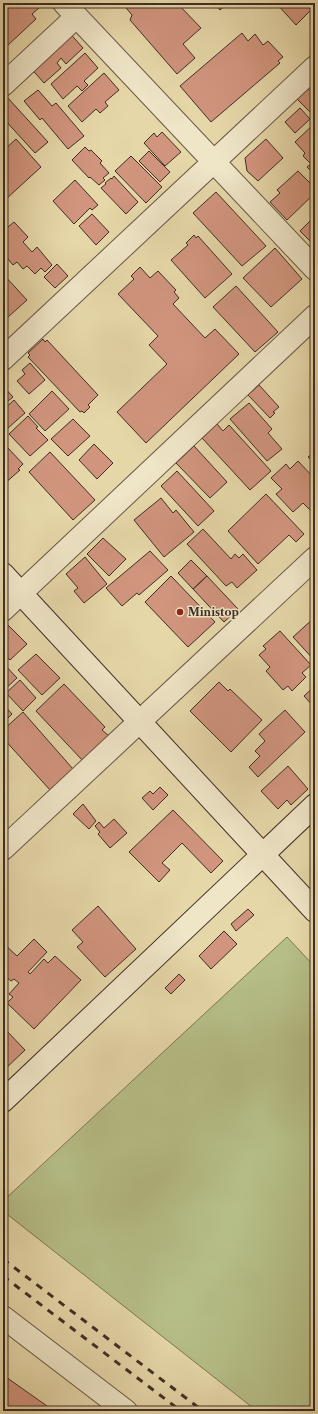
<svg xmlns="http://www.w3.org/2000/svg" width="318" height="1414" font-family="'Libre Caslon Text',serif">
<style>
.green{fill:#b6be87;stroke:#7a7656}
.building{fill:#d1957e;stroke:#3f2e25}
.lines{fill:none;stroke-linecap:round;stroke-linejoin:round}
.street-casing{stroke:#695846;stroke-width:24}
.secondary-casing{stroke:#3f2e25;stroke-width:24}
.street{stroke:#efe5c7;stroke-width:22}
.secondary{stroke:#efe5c7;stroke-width:22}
.rail{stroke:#3f2e25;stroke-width:3;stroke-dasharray:7 7;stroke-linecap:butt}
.poi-dot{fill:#8f2418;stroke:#efe5c7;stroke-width:1.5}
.labels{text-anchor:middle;stroke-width:3;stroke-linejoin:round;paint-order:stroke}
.poi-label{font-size:11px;font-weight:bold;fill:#3f2e25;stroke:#efe5c7;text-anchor:start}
</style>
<rect width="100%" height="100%" fill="#e6d7a9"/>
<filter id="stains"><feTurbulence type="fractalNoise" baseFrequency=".005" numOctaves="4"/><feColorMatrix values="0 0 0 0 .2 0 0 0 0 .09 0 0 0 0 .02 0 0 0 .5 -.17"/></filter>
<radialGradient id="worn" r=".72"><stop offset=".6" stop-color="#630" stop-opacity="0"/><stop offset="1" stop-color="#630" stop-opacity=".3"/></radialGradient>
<!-- green -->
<path class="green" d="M287,937L315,967V1411H257L3,1211V1201Z"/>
<!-- building -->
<path class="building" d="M8,3H37L40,7L32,14L36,19L8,45L7,43L3,46V7Z
M122,3H177L201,28L183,44L195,58L177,74L130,20L132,15Z
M214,3H228L220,10Z
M276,3H311L314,7L296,25Z
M66,29L83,48L66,64L61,58L57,63L61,68L44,83L27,64Z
M242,33L248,41L255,34L263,45L268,41L283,57L278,61L280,63L211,122L180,86Z
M85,53L98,68L84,81L88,85L82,91L77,86L63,99L51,84Z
M104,73L119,90L105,102L108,106L100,113L96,109L82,122L68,106Z
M306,87L315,96V114L314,116L296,98Z
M38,90L52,106L56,103L84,136L68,149L42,118L40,120L24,101Z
M7,97L48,142L35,153L3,118V101Z
M300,108L310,119L295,133L285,122Z
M314,124L315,125V175L307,167L311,164L303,156L305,153L295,142Z
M3,126L7,130L3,134Z
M162,132L181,152L165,166L144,143L154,133L157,137Z
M16,139L41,167L6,199L3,196V151Z
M266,139L283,158L258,181L247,171L245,158Z
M85,147L89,151L91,150L102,161L100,163L109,173L103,178L105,180L99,185L90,177L89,178L72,160Z
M149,151L170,172L160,182L139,161Z
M131,156L162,187L146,203L115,171Z
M298,171L315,188V193L287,220L270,202L280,193L277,190Z
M114,176L138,202L126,214L101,188L106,184L105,183L111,178L112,179Z
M75,180L98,205L92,210L90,208L74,224L53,201Z
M216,192L266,246L242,266L193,213Z
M92,214L109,232L96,245L79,226Z
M314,217L315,218V246L300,231Z
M14,222L28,237L23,242L32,252L37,247L52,265L45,272L41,268L35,274L27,266L23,269L17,262L13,265L3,253V231Z
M194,235L196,238L198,236L232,274L205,298L171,260L188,245L186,243Z
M275,248L302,279L271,307L243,278Z
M57,264L68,276L55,288L44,277Z
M140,267L150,278L158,271L176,290L174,292L179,298L173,304L205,338L215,329L239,354L146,443L117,412L167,364L149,345L158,336L118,294L134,279L131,276Z
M3,274L27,300L8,317L3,311Z
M236,286L278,332L255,352L213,307Z
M315,337V348L310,342Z
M43,339L45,342L47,340L98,395L88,405L90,407L84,413L82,411L80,412L28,357L30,355L28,353Z
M30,363L45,380L29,394L17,381L25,374L22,370Z
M259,385L279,407L273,412L275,413L270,418L248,395Z
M3,386L13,397L3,405Z
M52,391L69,409L45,431L29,414Z
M14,400L25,413L8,428L3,423V410Z
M249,403L272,429L268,433L282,449L267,461L230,419Z
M28,416L38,427L36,428L48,440L30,456L9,434Z
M73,419L90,436L68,456L51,439Z
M217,424L223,431L229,425L271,471L250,490L202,438Z
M94,444L113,463L97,479L79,460Z
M194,446L227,482L210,498L176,463Z
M7,447L23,464L18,469L20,470L3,485V450Z
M315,451V464L308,457Z
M50,452L95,500L73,520L29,472Z
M298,461L315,479V506L311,511L303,503L293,512L276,494L282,489L271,478L286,464L290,469Z
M177,471L214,511L198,526L161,486Z
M266,494L304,534L296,542L289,535L258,564L228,531Z
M161,498L173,513L176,510L194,532L164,557L134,520Z
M203,529L231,559L235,554L239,558L243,554L257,570L237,588L232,582L226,586L187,544Z
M103,538L126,559L109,576L87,554Z
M150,551L168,570L139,595L137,593L122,606L106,588Z
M85,557L107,584L84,603L74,591L78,588L66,574Z
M191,560L207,576L193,589L178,573Z
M171,576L215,622L188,647L145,602Z
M207,576L238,609L224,622L193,589Z
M315,617V661L293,637Z
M8,625L27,644L10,660L3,653V630Z
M280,631L311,665L302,673L306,677L292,691L288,686L283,690L266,671L270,667L259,655L266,649L263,646Z
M36,654L60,678L42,695L18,670Z
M3,663L17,678L4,690L3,689Z
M20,680L36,698L23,711L6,693Z
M219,682L228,691L230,689L262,720L231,752L190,711Z
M64,684L105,727L102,730L109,736L83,761L36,711Z
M315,686V708L304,696Z
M3,704L12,714L3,723Z
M285,710L305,732L258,777L249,767L260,756L255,751L265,741L259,734Z
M23,712L73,769L50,790L3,738V730Z
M288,766L308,789L291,805L287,800L278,809L261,791Z
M160,787L168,795L153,810L142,798L150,791L153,794Z
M83,804L96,821L89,829L73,814Z
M173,810L223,861L211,873L182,843L162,863L170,870L159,882L129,852Z
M114,819L127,833L110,848L98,834L100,832L95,826L99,822L104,828Z
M98,906L136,949L105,977L77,947L83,942L72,930Z
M248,909L254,915L236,931L231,924Z
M224,931L237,944L211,969L199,956Z
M34,939L47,952L28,972L30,974L44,959L48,963L55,956L81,980L34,1029L7,1003L13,997L9,994L19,983L14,979L11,981L3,974V943L17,956Z
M179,974L185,980L171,994L165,988Z
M3,1027L25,1050L3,1071Z
M3,1375L47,1406L43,1411H3Z"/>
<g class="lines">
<defs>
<path id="street" d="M64,3L315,269
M3,85L76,17
M3,359L315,67
M3,610L315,316
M3,849L315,558
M3,1317L126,1411"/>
<path id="secondary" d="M3,574L315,911
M3,1101L315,805"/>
</defs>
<!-- street casing -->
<use href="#street" class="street-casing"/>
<!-- secondary casing -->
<use href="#secondary" class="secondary-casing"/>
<!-- street -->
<use href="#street" class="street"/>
<!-- secondary -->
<use href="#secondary" class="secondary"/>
<!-- rail -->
<path class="rail" d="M3,1259L203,1411
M3,1276L181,1411"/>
</g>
<!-- markers -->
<circle class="poi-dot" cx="180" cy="612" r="4"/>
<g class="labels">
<!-- poi labels -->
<g class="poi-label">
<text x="188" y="616">Ministop</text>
</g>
</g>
<!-- margin -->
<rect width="318" height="1414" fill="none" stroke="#e6d7a9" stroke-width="16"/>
<rect x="4" y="4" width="310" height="1406" fill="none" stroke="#3f2e25" stroke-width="2"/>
<rect x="8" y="8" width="302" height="1398" fill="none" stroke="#3f2e25"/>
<rect width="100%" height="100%" filter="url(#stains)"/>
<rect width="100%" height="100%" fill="url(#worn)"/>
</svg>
